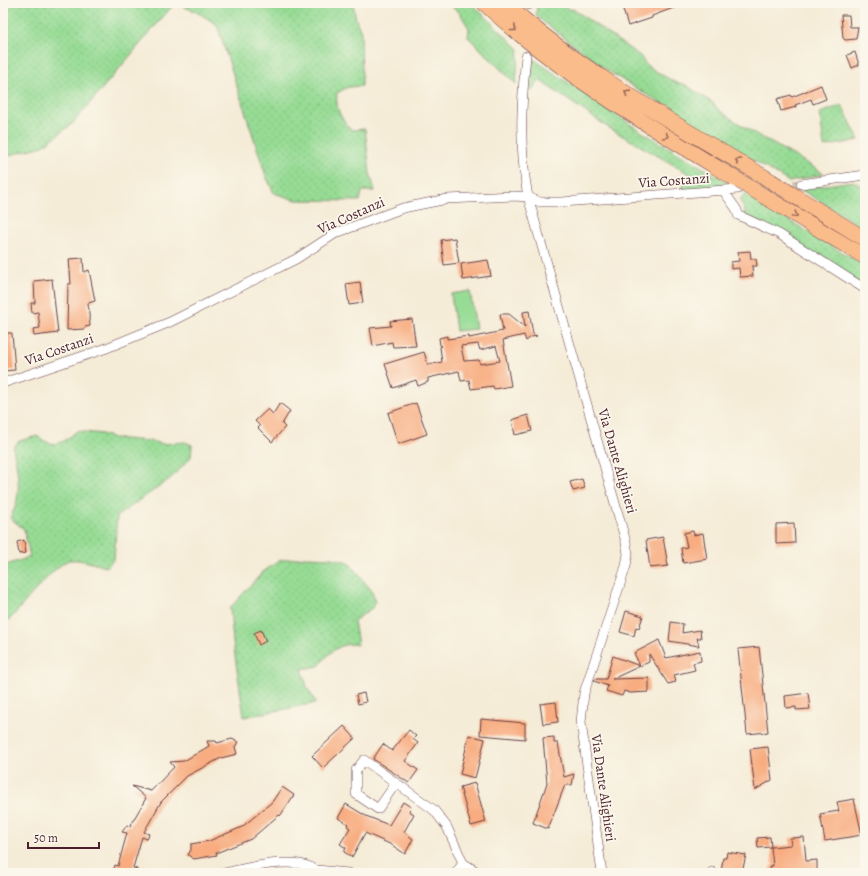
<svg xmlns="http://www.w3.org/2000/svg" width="868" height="876" font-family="Alegreya,serif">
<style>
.grass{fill:url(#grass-dots);stroke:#707e60}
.pitch{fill:#97dc95;stroke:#707e60}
.building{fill:#f8ac7f;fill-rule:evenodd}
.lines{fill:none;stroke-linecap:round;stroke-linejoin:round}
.minor-tunnel{stroke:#d3c3b5;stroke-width:9;stroke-dasharray:9 4.5;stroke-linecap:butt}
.minor-casing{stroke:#643e45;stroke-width:10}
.trunk-casing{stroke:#643e45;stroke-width:16}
.minor{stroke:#fff;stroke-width:9}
.trunk{stroke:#fabc8b;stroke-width:15}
.trunk-bridge-casing{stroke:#643e45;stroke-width:16;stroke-linecap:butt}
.trunk-bridge{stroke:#fabc8b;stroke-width:15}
.oneway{stroke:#996656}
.labels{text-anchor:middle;stroke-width:3.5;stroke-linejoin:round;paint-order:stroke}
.street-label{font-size:14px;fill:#4a1f2b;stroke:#fbf7ec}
</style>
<defs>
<pattern id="grass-dots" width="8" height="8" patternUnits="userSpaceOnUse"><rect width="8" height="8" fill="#97dc95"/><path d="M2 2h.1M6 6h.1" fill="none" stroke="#84bc81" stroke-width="1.8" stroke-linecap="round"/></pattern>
</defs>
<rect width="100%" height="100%" fill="#fbf7ec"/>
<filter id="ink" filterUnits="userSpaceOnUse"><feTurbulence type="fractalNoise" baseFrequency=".025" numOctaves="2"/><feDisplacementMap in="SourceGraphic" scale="8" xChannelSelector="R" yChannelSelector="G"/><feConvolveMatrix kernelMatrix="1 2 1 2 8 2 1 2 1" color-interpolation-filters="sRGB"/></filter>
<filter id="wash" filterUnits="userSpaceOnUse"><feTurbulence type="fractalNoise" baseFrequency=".012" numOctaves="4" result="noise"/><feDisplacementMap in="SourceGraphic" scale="16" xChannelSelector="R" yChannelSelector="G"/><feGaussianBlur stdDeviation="0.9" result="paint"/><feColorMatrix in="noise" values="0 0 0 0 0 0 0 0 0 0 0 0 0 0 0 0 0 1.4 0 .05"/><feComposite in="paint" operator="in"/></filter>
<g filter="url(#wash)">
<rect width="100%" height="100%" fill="#f5ecd7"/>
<!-- grass -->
<path class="grass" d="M3,3H353L356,20L361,32L362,86L348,87L337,93C335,110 341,118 351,130L365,129L370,173L375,191H362L360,201L296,200L274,193L266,176L217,25C203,15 191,8 174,4L73,123L43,146L3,157Z
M447,3H471L519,49L516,84L468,37L469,28L459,12Z
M537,3H560L570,10L573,9L640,56L647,66L676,83L684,84L713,103C719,117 805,160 824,174L789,182L608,71L536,16Z
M533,59L642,132L734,186H712L683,191L684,180L693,179L700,183V180L609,128L539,80L533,90H530Z
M842,105L859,140L824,147L820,113Z
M853,181L865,188V229L800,189Z
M745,194L865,266V286L745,215L744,208L740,201Z
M77,431L102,434L114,438L149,441L163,444L185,442L192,445L191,457L171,478L117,516L114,559L106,567C95,564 82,559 70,560C58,561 21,607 11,618L3,624V579L5,578L3,566L30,557L24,529L10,518C23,495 18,472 13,448L19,441L37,436C54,449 62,444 77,431Z
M305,557L332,558L348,562L372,591L375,601L373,607L354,621L358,645C341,641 328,653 319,666L302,669L307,687L316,703L244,717L233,642L230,608L263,572L280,560Z"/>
<!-- pitch -->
<path class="pitch" d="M470,291L476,329L456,331L451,294Z"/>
<g id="blocks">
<!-- building -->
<path class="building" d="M621,3H630L632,8L647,3L684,4L652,16V18L628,26Z
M841,15H849L850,27H858L856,39L845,40L843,38Z
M855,52L859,65L852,68L847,55Z
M821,85L826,99L813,104L811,99L795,105L796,107L781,111L777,99L791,95L792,97Z
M455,238L459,263L444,265L441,240Z
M750,251L751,259H756L757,266H752L753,276L740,277L739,268L731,269V262L739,261L738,252Z
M83,258L84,272L89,270L95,301L88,303L90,326L85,327L84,329L67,330L68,284H71L69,259Z
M488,260L491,276L463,280L461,264Z
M52,279L58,333L34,336L33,329L40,328L38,312L32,313L31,303H35L34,281Z
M360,282L363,303L349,305L346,284Z
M529,311L533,334L537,336L531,337L526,341L524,335L503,340L511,386L494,389L493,386L471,389L469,380L461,381L459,371L428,378V382L418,386L416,380L393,388L385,364L424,352L428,365L442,362L440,347L442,346L440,345L439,338L447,336V339L469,336V338L503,331L500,314H509L525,327L523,312ZM478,344L480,350L496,346L500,361L480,364L479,360L464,361L461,346Z
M412,319L416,346L393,347L392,342L373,346L370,328L391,326L390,321Z
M3,333H12L15,370L3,371Z
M280,403L290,411L282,424L285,427L272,442L258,428L260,426L255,421L268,409L273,414Z
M416,403L427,434L398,444L388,413Z
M528,415L532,431L515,435L512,420Z
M582,479L585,488L573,491L570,482Z
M794,523L795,543L776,544V524Z
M693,531L694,535L703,533L707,559L683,563L681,548L687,547L684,533Z
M663,537L668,566L650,568L646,540Z
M24,540L26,553L19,554L17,542Z
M626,611L643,616L639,628L636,627L634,636L620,632Z
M671,622L683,624L682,633L700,630L701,638H697L699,646L669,641Z
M261,630L266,641L259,645L254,633Z
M659,640L666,658L700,651L701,661L693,663L695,670L674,675L676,682L668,684L649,654V662L612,679L649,678V692L630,693L624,691L622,696L606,691L608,686L594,681L595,679H606L613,656L640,666L634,653Z
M759,647L768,732L747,734L738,649Z
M364,693L366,702L358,704L356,695Z
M808,693L810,709L796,710V707L786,708L785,696Z
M556,702L558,722L543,724L540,704Z
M481,719L525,723V739L480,735Z
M344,726L355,738L323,768L312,756Z
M409,730L416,736L413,739L418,743L405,761L418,770L409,783L373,759L383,744L392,751Z
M469,735L485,739L475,778L460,774Z
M554,737V743H558L564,777L574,774L572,785H565L548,829L533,823L547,783L543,738Z
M232,739L238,742L235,747L237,754L221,758L187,776L161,802L144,832L149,834L147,839L142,837L133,868L137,869V873H113L115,865L118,866L127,833L122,832L127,825L130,826L146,798L132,786L151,791L174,767L170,762L184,761L209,746L207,741H216L217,743Z
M768,747L772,780L755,790L750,749Z
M475,783L486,822L471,826L460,787Z
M282,787L294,795L280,816L279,815L251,839L216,853L217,855L194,859L188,855L191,850V844L209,841L242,827L272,802Z
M854,799L862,835L825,841L820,814L839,811L837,802Z
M403,802L411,807L409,811L414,814L404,832L413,839L405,854L392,845L365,833L352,857L344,852L346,848L340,844L350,828L347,826L348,824L338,818L346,804L366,816L389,825Z
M770,837L771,847L758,848L757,838Z
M804,837L806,861L817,860V873H771L770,866H773L771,847L791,845L790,838Z
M727,852L746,855L742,873H721L723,858H726Z"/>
</g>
</g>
<g filter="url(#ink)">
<use href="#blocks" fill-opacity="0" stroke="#643e45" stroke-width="1"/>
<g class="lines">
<!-- minor-tunnel -->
<path class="minor-tunnel" d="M753,188L801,184"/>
<defs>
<path id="minor" d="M529,5L530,3
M526,56C521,107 519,146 528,197L626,542L628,554L626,566L584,693L581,722L602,873
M801,184L865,175
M723,190L737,210L738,215L779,234L865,289
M3,383L104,349L170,322L296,259L336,233L403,208L447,199L514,196L528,197L540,202H562L738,189
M396,783L378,809L356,794V770L364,760L434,810L447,827L463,863L479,873
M316,870L348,873
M225,873C247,868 302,853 318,873
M456,873L463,863
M712,873V872"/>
<path id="trunk" d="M484,3C559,73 652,128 739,181
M505,3C584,74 680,126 771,181
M790,193L865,239
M762,195L865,257"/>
</defs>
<!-- minor casing -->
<use href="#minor" class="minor-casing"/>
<!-- trunk casing -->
<use href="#trunk" class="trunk-casing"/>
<!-- minor -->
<use href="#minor" class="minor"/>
<!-- trunk -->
<use href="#trunk" class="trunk"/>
<defs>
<path id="trunk-bridge" d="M739,181L762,195
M771,181L790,193"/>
</defs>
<!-- trunk-bridge casing -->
<use href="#trunk-bridge" class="trunk-bridge-casing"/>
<!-- trunk-bridge -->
<use href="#trunk-bridge" class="trunk-bridge"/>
</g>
<!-- one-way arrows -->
<defs><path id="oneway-chevron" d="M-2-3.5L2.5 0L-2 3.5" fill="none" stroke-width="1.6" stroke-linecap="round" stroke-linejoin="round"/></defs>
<g class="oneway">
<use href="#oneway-chevron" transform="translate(514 29) rotate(39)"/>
<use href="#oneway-chevron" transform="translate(627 93) rotate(-148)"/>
<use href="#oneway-chevron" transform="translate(666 136) rotate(31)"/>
<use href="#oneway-chevron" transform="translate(738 161) rotate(-149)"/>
<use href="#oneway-chevron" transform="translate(795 215) rotate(31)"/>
</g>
</g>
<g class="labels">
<!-- street labels -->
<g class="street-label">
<text transform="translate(674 180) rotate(-4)" y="5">Via Costanzi</text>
<text transform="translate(351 215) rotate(-24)" y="5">Via Costanzi</text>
<text transform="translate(59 349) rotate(-19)" y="5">Via Costanzi</text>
<text transform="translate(618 461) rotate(74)" y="5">Via Dante Alighieri</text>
<text transform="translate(604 788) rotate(82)" y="5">Via Dante Alighieri</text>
</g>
</g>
<!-- margin -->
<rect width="868" height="876" fill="none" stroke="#fbf7ec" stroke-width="16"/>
<!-- scale -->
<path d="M28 842v6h71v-6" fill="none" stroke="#4a1f2b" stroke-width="2"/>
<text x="34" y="842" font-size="12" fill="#4a1f2b" stroke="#fbf7ec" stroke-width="3" paint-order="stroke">50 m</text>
</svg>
